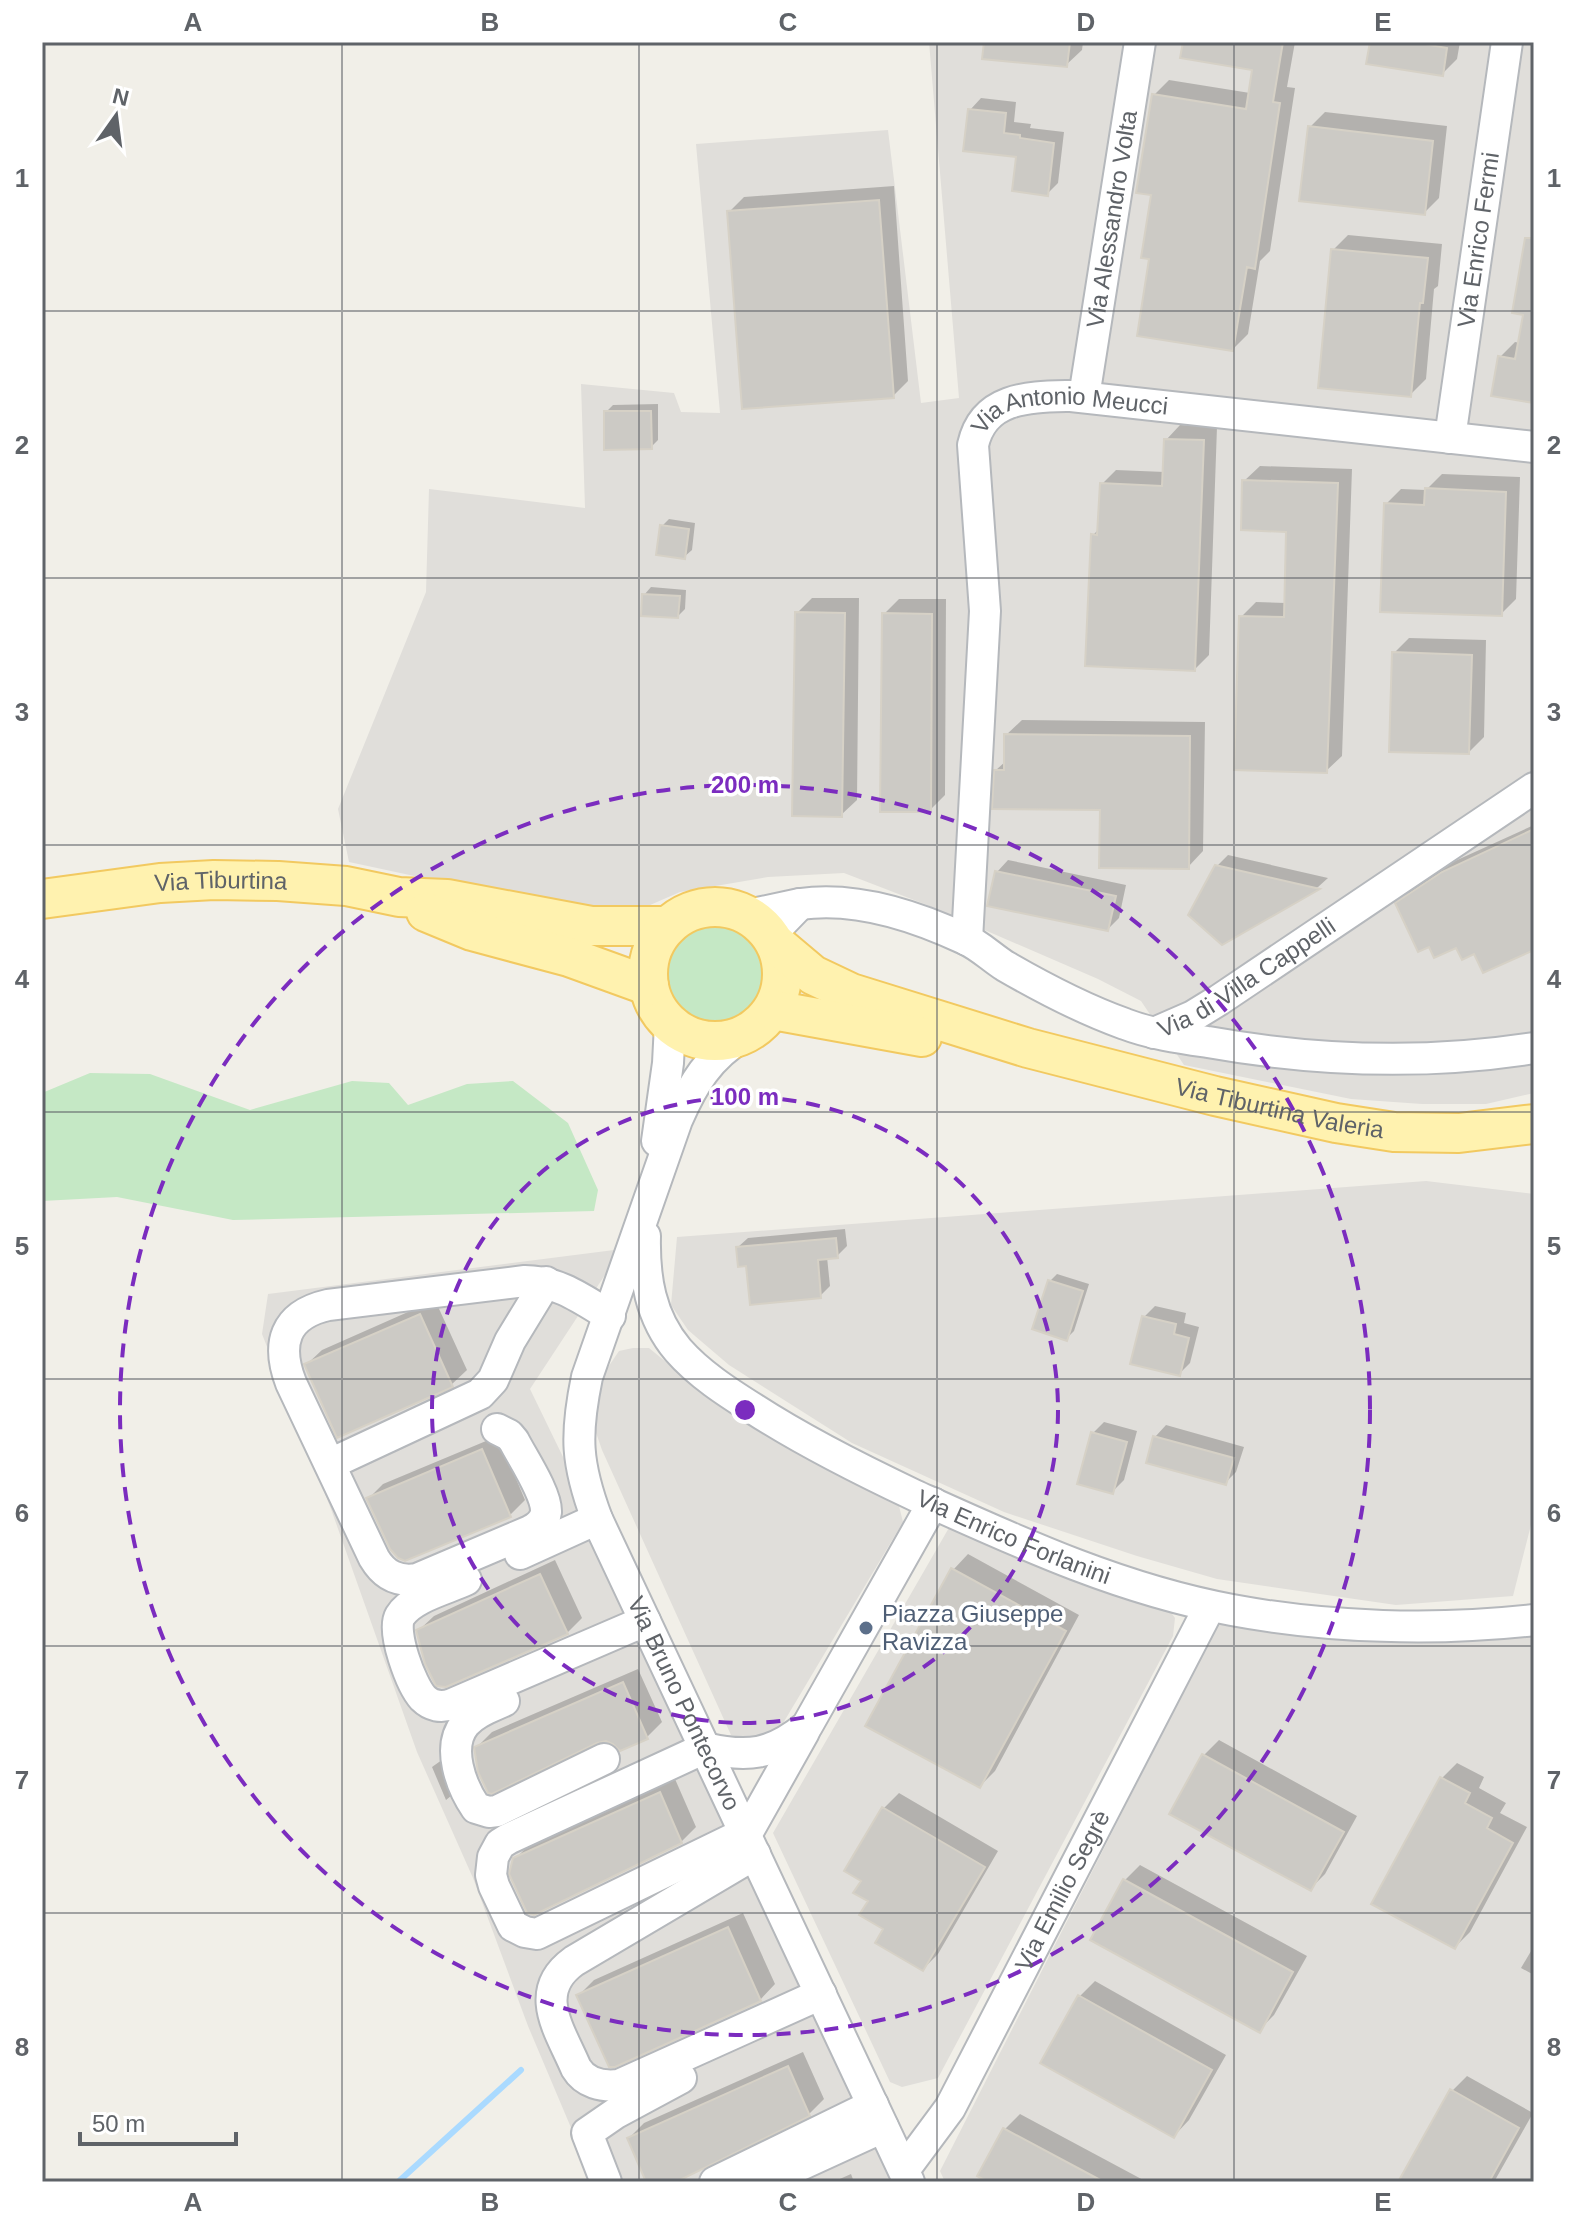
<svg xmlns="http://www.w3.org/2000/svg" width="1576" height="2224" font-family="Helvetica,sans-serif">
<style>
.industrial{fill:#e0deda}
.green{fill:#c5e8c5}
.shadow{fill:#0003}
.lines{fill:none;stroke-linecap:round;stroke-linejoin:round}
.stream{stroke:#aadaff;stroke-width:6}
.building{fill:#cccac5;stroke:#d6d1c6;stroke-width:2}
.minor-casing{stroke:#b5b8bc;stroke-width:34}
.major-casing{stroke:#f2c960;stroke-width:42}
.minor{stroke:#fff;stroke-width:30}
.major{stroke:#fff2af;stroke-width:38}
.grid{fill:none;stroke:#5f6368;stroke-width:2;stroke-opacity:0.55}
.ring{fill:none;stroke:#7b2cbf;stroke-width:4;stroke-dasharray:14 10}
.service-dot{fill:#5c6f8a;stroke:#fff;stroke-width:3}
.labels{text-anchor:middle;stroke-width:7;stroke-linejoin:round;paint-order:stroke}
.street-label{font-size:24px;fill:#5f6368;stroke:#fff}
.service-label{font-size:24px;fill:#4e5e75;stroke:#fff;text-anchor:start}
.centre{fill:#7b2cbf;stroke:#fff;stroke-width:4}
.ring-label{font-size:24px;text-anchor:middle;font-weight:bold;fill:#7b2cbf;stroke:#fff;stroke-width:7;stroke-linejoin:round;paint-order:stroke}
.neatline{fill:none;stroke:#5f6368;stroke-width:3}
.grid-label{font-size:26px;text-anchor:middle;font-weight:bold;fill:#5f6368}
</style>
<rect width="100%" height="100%" fill="#f1efe8"/>
<!-- industrial -->
<path class="industrial" d="M929,42H1534V1093L1486,1104H1422L1351,1099L1184,1065L1141,1001L1098,979L927,905L844,873L768,877L680,892L634,912L517,898L349,862L338,809L426,592L429,489L585,508L581,384L674,393L681,412L720,413L696,144L888,130L921,403L959,398Z
M1426,1181L1534,1194V1513L1513,1596L1396,1605L1217,1579L1137,1556L1004,1512L852,1443L729,1365L688,1330L671,1305L677,1237Z
M622,1249L530,1389L564,1459L626,1612L893,2182H594L528,2026L473,1878L417,1752L331,1509L262,1334L268,1294Z
M633,1348H649L711,1399L897,1498L903,1522L779,1730L749,1739L731,1735L602,1450L592,1421L596,1385L619,1351Z
M950,1526L1165,1604L1175,1618L1173,1636L938,2078L902,2087L890,2082L773,1833Z
M1219,1622L1534,1631V2182H945L940,2171Z"/>
<!-- green -->
<path class="green" d="M667 974a49 49 0 1 1 98 0a49 49 0 1 1-98 0Z
M90,1073L150,1074L250,1110L352,1081L389,1083L408,1105L467,1084L513,1081L568,1123L598,1190L594,1211L233,1220L117,1197L42,1201V1093Z"/>
<!-- shadow -->
<path class="shadow" d="M986,42H1083L1082,50L1066,65Z
M1185,42H1295L1287,87L1295,88L1270,251L1260,261L1248,334L1233,349L1151,258L1154,95L1169,80L1250,93L1254,68Z
M1372,42H1460L1457,59L1442,74Z
M981,98L1016,102L1014,122L1031,124L1030,128L1064,132L1058,183L1047,194L1018,156L970,110Z
M1325,112L1447,126L1439,198L1424,213L1310,127Z
M894,186L908,381L893,396L729,212L744,197Z
M1348,235L1442,244L1438,286L1434,289L1426,379L1410,395L1333,250Z
M1534,253V401L1500,357L1515,342L1520,343Z
M658,404V440L651,447L606,412L613,405Z
M1180,425L1217,427L1209,655L1195,669L1093,535L1099,529L1102,484L1116,470L1165,472L1166,440Z
M1260,466L1352,469L1342,756L1326,771L1241,617L1256,602L1286,603L1288,530L1244,481Z
M1442,474L1520,477L1516,599L1501,614L1386,504L1401,489L1426,490Z
M669,519L695,523L692,550L684,557L662,526Z
M651,587L686,590L685,609L678,616L644,595Z
M812,598H859L857,800L841,815L797,613Z
M899,599H946L945,795L930,810L884,614Z
M1409,638L1486,640L1484,737L1469,752L1394,653Z
M1534,662V710H1531Z
M1022,720L1205,722L1203,851L1188,867L1102,808L996,770L1006,761V735Z
M1534,825V948L1475,951L1457,945H1430L1397,904L1409,892L1455,861Z
M1228,855L1328,878L1318,887L1222,943L1217,866Z
M1008,860L1126,885L1119,918L1108,929L997,872Z
M845,1229L847,1246L837,1256L827,1257L830,1286L820,1296L748,1264L738,1247L748,1238Z
M1057,1274L1089,1284L1074,1331L1067,1338L1050,1281Z
M435,1300L467,1370L451,1385L306,1365L322,1350Z
M1155,1306L1186,1313L1184,1323L1199,1327L1190,1363L1179,1374L1144,1317Z
M1104,1422L1137,1431L1124,1480L1113,1491L1093,1433Z
M1166,1425L1244,1447L1236,1472L1225,1483L1155,1437Z
M498,1436L525,1500L510,1515L368,1499L383,1484Z
M968,1554L1079,1615L995,1771L980,1786L953,1570Z
M555,1560L582,1618L567,1633L418,1631L434,1616Z
M638,1669L662,1722L647,1737L476,1748L492,1732Z
M1219,1740L1357,1816L1325,1874L1310,1889L1172,1813L1204,1755Z
M446,1757L457,1791L446,1800L432,1767Z
M1457,1763L1484,1777L1479,1788L1506,1803L1500,1813L1527,1827L1470,1932L1455,1947L1374,1903L1442,1778Z
M675,1779L696,1827L681,1842L515,1859L531,1843Z
M899,1793L998,1851L938,1954L923,1969L886,1928L863,1880L884,1808Z
M1140,1865L1307,1956L1274,2015L1259,2030L1125,1880Z
M743,1913L775,1984L760,2000L579,1995L594,1980Z
M1534,1946V1975L1521,1968Z
M1095,1981L1226,2055L1189,2120L1174,2136L1080,1996Z
M803,2052L824,2099L809,2114L669,2182H649L629,2138L644,2123Z
M1467,2076L1533,2113L1494,2182H1400L1452,2091Z
M1020,2114L1147,2182H992L979,2175L1005,2129Z
M851,2174L854,2182H833Z"/>
<g class="lines">
<!-- stream -->
<path class="stream" d="M398,2182L521,2070"/>
</g>
<!-- building -->
<path class="building" d="M984,42H1070L1067,67L982,59Z
M1183,42H1283L1273,102L1280,103L1255,269L1247,267L1233,351L1137,336L1149,259L1141,258L1151,195L1136,193L1152,94L1246,109L1252,70L1180,58Z
M1370,42H1413L1447,48L1443,76L1366,64Z
M968,109L1006,113L1004,133L1020,135V138L1054,143L1048,196L1012,191L1016,157L963,151Z
M1308,126L1433,141L1425,215L1299,201Z
M879,200L894,398L742,409L727,211Z
M1525,238H1534V403L1491,396L1498,356L1515,359L1523,315L1512,313Z
M1331,249L1428,258L1423,303H1420L1411,397L1318,388Z
M604,411H651L652,449L604,450Z
M1164,439L1204,440L1195,671L1085,666L1091,534L1097,535L1100,483L1162,486Z
M1242,480L1338,483L1327,773L1234,770L1239,616L1284,617L1286,532L1241,530Z
M1425,488L1506,492L1502,616L1380,612L1384,503L1424,505Z
M660,525L689,529L685,559L656,555Z
M642,594L680,596L678,618L641,616Z
M795,612L845,613L842,817L792,816Z
M882,613L932,614L931,812H880Z
M1392,652L1472,655L1469,754L1389,752Z
M1004,734L1190,736L1189,869L1099,868L1100,810L992,809L994,770H1004Z
M1534,829V950L1483,973L1474,954L1462,960L1456,948L1434,958L1429,947L1418,952L1395,903L1442,872Z
M1215,865L1320,889L1222,945L1188,915Z
M995,871L1116,896L1108,931L987,906Z
M836,1238L838,1258L818,1260L821,1298L750,1305L746,1266L738,1267L736,1247Z
M1048,1280L1083,1291L1067,1341L1032,1329Z
M420,1314L453,1387L337,1438L304,1364Z
M1142,1316L1176,1324L1174,1334L1189,1338L1180,1376L1130,1364Z
M1091,1432L1127,1442L1113,1494L1077,1484Z
M1153,1436L1234,1458L1226,1485L1146,1463Z
M482,1449L511,1517L405,1561L398,1558L390,1549L366,1498Z
M951,1568L1066,1631L980,1788L865,1726Z
M540,1574L568,1634L446,1687L436,1686L425,1664L416,1630Z
M623,1682L648,1739L620,1751L613,1744L606,1741L597,1743L492,1794L488,1793L478,1772L474,1747Z
M1202,1754L1344,1832L1311,1891L1169,1814Z
M1440,1777L1470,1793L1465,1803L1492,1818L1487,1828L1513,1843L1455,1949L1371,1904Z
M660,1792L682,1843L534,1915L527,1913L509,1874L513,1858Z
M882,1807L985,1867L923,1971L875,1943L883,1929L859,1915L868,1901L853,1893L861,1881L844,1871Z
M1123,1879L1293,1972L1260,2033L1090,1940Z
M728,1927L761,2001L615,2067H609L576,1995Z
M1078,1995L1212,2070L1174,2138L1040,2063Z
M788,2066L810,2116L676,2182H646L627,2138Z
M1450,2089L1519,2128L1489,2182H1398Z
M1003,2128L1104,2182H988L977,2176Z"/>
<g class="lines">
<defs>
<g id="minor">
<path id="s1" d="M1084,397L1140,42"/>
<path id="s2" d="M1450,438L1507,42"/>
<path d="M800,904C855,896 916,916 965,939C979,945 991,957 1005,966C1043,988 1083,1009 1125,1024C1151,1034 1180,1038 1208,1042C1315,1061 1426,1065 1534,1048"/>
<path d="M748,915L800,904L770,935"/>
<path id="s3" d="M967,940L985,611L973,445C984,396 1030,397 1071,396L1534,447"/>
<path id="s4" d="M1154,1033L1193,1016L1219,1000L1534,788"/>
<path id="s5" d="M743,1036C709,1057 693,1083 677,1120L587,1377C575,1435 576,1463 597,1519L909,2182"/>
<path d="M657,1141L668,1063L670,1024"/>
<path id="s6" d="M645,1236C644,1277 650,1317 678,1350C699,1374 727,1392 754,1409C805,1442 859,1469 914,1495C1018,1542 1119,1589 1232,1610C1328,1628 1437,1631 1534,1620"/>
<path d="M497,1429L509,1435L514,1441C522,1457 547,1494 546,1512C545,1521 538,1527 530,1531L417,1579C398,1582 384,1575 374,1558L291,1383C276,1344 284,1315 328,1305L525,1281C558,1281 582,1299 610,1316"/>
<path d="M330,1464L480,1394L493,1380L510,1341L546,1282"/>
<path d="M520,1554L597,1519"/>
<path d="M466,1580C447,1589 412,1597 400,1616C391,1631 411,1685 423,1698C431,1706 441,1708 452,1704L645,1621"/>
<path d="M504,1701C491,1707 475,1712 465,1724C446,1747 461,1786 476,1808L489,1812L497,1811L604,1759"/>
<path d="M745,1833L537,1934L525,1932L513,1926L494,1886L491,1875L493,1857L500,1844L508,1839L705,1748C748,1758 772,1755 807,1726L933,1503"/>
<path d="M746,1835L804,1732"/>
<path d="M755,1854L574,1961C531,1992 560,2030 576,2068C585,2083 602,2087 619,2085L821,1994"/>
<path id="s7" d="M904,2170L950,2108L1210,1606"/>
<path d="M606,2182L587,2133L616,2113L681,2078"/>
<path d="M715,2182L873,2105"/>
<path d="M763,2182L883,2127"/>
</g>
<g id="major">
<path id="s8" d="M42,899L160,883L214,880L278,881L346,886L399,897L447,899L591,926H668"/>
<circle cx="715" cy="974" r="67"/>
<path d="M426,912L472,931L569,957L649,986"/>
<path id="s9" d="M775,943L813,975L851,993L1028,1048L1215,1096L1336,1123L1394,1132L1459,1133L1534,1124"/>
<path d="M773,1010L922,1037"/>
</g>
</defs>
<!-- minor casing -->
<use href="#minor" class="minor-casing"/>
<!-- major casing -->
<use href="#major" class="major-casing"/>
<!-- minor -->
<use href="#minor" class="minor"/>
<!-- major -->
<use href="#major" class="major"/>
</g>
<!-- grid -->
<path class="grid" d="M342,42V2182M639,42V2182M937,42V2182M1234,42V2182M42,311H1534M42,578H1534M42,845H1534M42,1112H1534M42,1379H1534M42,1646H1534M42,1913H1534"/>
<!-- distance rings -->
<g class="ring">
<circle cx="745" cy="1410" r="313"/>
<circle cx="745" cy="1410" r="625"/>
</g>
<!-- markers -->
<circle class="service-dot" cx="866" cy="1628" r="8"/>
<g class="labels">
<!-- street labels -->
<g class="street-label">
<text dy="8" stroke="none"><textPath href="#s1" startOffset="180">Via Alessandro Volta</textPath></text>
<text dy="8" stroke="none"><textPath href="#s2" startOffset="200">Via Enrico Fermi</textPath></text>
<text dy="8" stroke="none"><textPath href="#s3" startOffset="612">Via Antonio Meucci</textPath></text>
<text dy="8" stroke="none"><textPath href="#s8" startOffset="180">Via Tiburtina</textPath></text>
<text dy="8" stroke="none"><textPath href="#s4" startOffset="108">Via di Villa Cappelli</textPath></text>
<text dy="8" stroke="none"><textPath href="#s9" startOffset="536">Via Tiburtina Valeria</textPath></text>
<text dy="8" stroke="none"><textPath href="#s6" startOffset="508">Via Enrico Forlanini</textPath></text>
<text dy="8" stroke="none"><textPath href="#s5" startOffset="730">Via Bruno Pontecorvo</textPath></text>
<text dy="8" stroke="none"><textPath href="#s7" startOffset="322">Via Emilio Segrè</textPath></text>
</g>
<!-- service labels -->
<g class="service-label">
<text x="882" y="1622">Piazza Giuseppe<tspan x="882" dy="28">Ravizza</tspan></text>
</g>
</g>
<circle cx="745" cy="1410" r="12" class="centre"/>
<g class="ring-label">
<text x="745" y="793">200 m</text>
<text x="745" y="1105">100 m</text>
</g>
<!-- border -->
<rect width="1576" height="2224" fill="none" stroke="#ffffff" stroke-width="88"/>
<!-- north arrow -->
<g transform="translate(116 116) rotate(14)" stroke="#ffffff" stroke-width="6" paint-order="stroke">
<path d="M0-6L14 30L0 20L-14 30Z" fill="#5f6368"/>
<text y="-12" font-size="22" font-weight="bold" text-anchor="middle" fill="#5f6368">N</text>
</g>
<!-- scale -->
<path d="M80 2132v12h156v-12" fill="none" stroke="#5f6368" stroke-width="4"/>
<text x="92" y="2132" font-size="24" fill="#5f6368" stroke="#ffffff" stroke-width="6" paint-order="stroke">50 m</text>
<rect x="44" y="44" width="1488" height="2136" class="neatline"/>
<g class="grid-label">
<text x="193" y="31">A</text>
<text x="490" y="31">B</text>
<text x="788" y="31">C</text>
<text x="1086" y="31">D</text>
<text x="1383" y="31">E</text>
<text x="22" y="187">1</text>
<text x="1554" y="187">1</text>
<text x="22" y="454">2</text>
<text x="1554" y="454">2</text>
<text x="22" y="721">3</text>
<text x="1554" y="721">3</text>
<text x="22" y="988">4</text>
<text x="1554" y="988">4</text>
<text x="22" y="1255">5</text>
<text x="1554" y="1255">5</text>
<text x="22" y="1522">6</text>
<text x="1554" y="1522">6</text>
<text x="22" y="1789">7</text>
<text x="1554" y="1789">7</text>
<text x="22" y="2056">8</text>
<text x="1554" y="2056">8</text>
<text x="193" y="2211">A</text>
<text x="490" y="2211">B</text>
<text x="788" y="2211">C</text>
<text x="1086" y="2211">D</text>
<text x="1383" y="2211">E</text>
</g>
</svg>
